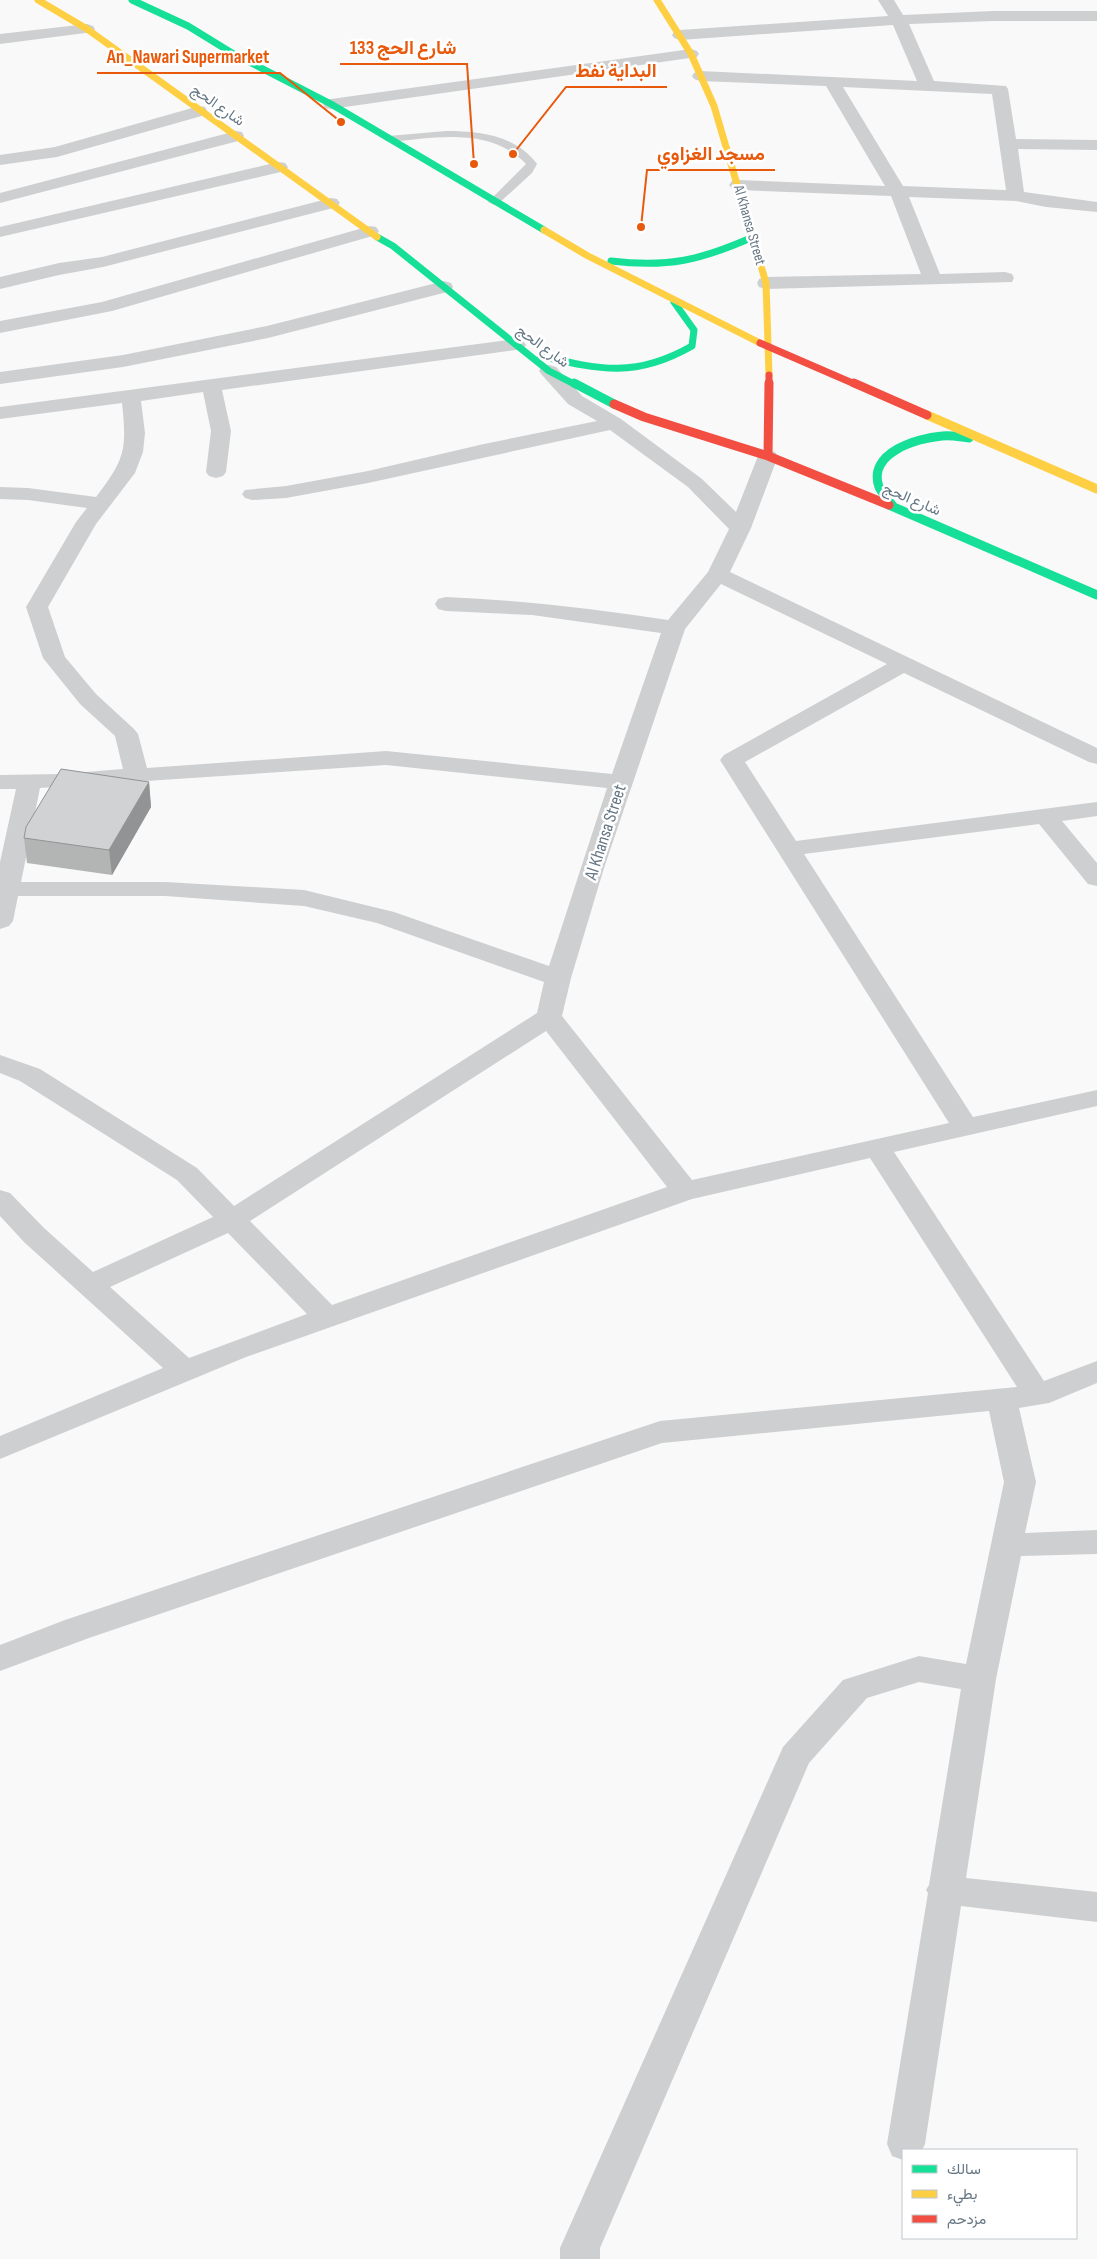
<svg xmlns="http://www.w3.org/2000/svg" width="1097" height="2259" font-family="'Sofia Sans Condensed',Vazirmatn,sans-serif">
<style>
.lines{fill:none;stroke-linecap:round;stroke-linejoin:round}
.lane{fill:#cecfd0;fill-rule:evenodd}
.street{fill:#cecfd0;fill-rule:evenodd}
.fast-far1{stroke:#16e098;stroke-width:7}
.fast{stroke:#16e098;stroke-width:9}
.slow-far1{stroke:#ffcf43;stroke-width:7}
.slow{stroke:#ffcf43;stroke-width:9}
.jam-far1{stroke:#f24e42;stroke-width:7}
.jam{stroke:#f24e42;stroke-width:9}
.wall{fill:#b3b5b5}
.shaded-wall{fill:#929394}
.building{fill:#d0d2d3;stroke:#929394}
.labels{text-anchor:middle;stroke-width:5;stroke-linejoin:round;paint-order:stroke}
.far-street-label{font-size:15px;fill:#657683;stroke:#fff}
.street-label{font-size:18px;fill:#657683;stroke:#fff}
.leader{fill:none;stroke:#e8590c;stroke-width:2}
.callout-dot{fill:#e8590c;stroke:#fff;stroke-width:2}
.callout-label{font-size:19px;text-anchor:middle;font-weight:bold;fill:#e8590c;stroke:#fff;stroke-width:5;stroke-linejoin:round;paint-order:stroke}
</style>
<rect width="100%" height="100%" fill="#f9f9f9"/>
<g class="lines">
<!-- lane -->
<path class="lane" d="M446,131C480,131 515,135 537,164L532,173L498,204L494,205L488,202L526,164C489,126 437,138 388,142L383,139L388,136Z"/>
<!-- street -->
<path class="street" d="M878,0H894L903,15L993,11H1097V21H993L909,24L934,81L1006,86L1008,89L1016,139L1097,140V150L1018,149L1024,192L1097,202V212L1046,207L1016,201L909,197L940,274L1005,272L1012,274L1014,278L1012,282L766,289L759,287L757,283L759,279L766,277L921,274L891,196L738,190L732,189L729,185L732,181L738,180L885,186L826,86L700,81L694,79L692,76L694,73L700,71L917,81L893,25L680,40L674,38L672,35L674,32L680,30L888,16ZM843,87L992,94L1006,190L903,186Z
M87,24L93,26L95,29L93,32L0,44V34Z
M691,49L697,51L699,54L697,57L331,109L325,108L323,104L325,100L331,99Z
M199,106L205,107L207,111L205,115L57,157L0,165V155L55,147Z
M236,131L242,132L244,136L242,140L0,203V193Z
M279,162L285,163L288,167L285,171L0,237V227Z
M331,198L337,199L340,203L337,207L103,267L59,275L0,289V277L59,263L102,257Z
M370,226L376,227L379,231L376,235L112,311L0,333V321L102,302Z
M444,281L451,283L453,287L451,291L268,338L123,367L0,384V372L123,355L267,326Z
M516,339L523,341L526,345L523,349L222,390L231,431L226,472L223,476L216,478L209,476L206,472L211,431L203,392L141,401L145,433L143,452L135,473L96,524L48,607L65,657L96,694L134,729L138,734L147,768L386,751L612,774L661,633L532,615L446,611L438,609L435,604L438,599L446,597C521,600 595,609 668,620L708,572L729,529L688,487L610,430L368,483L286,498L252,500L245,498L242,494L245,490L286,486L368,471L484,444L597,421L568,404L542,375L539,371L542,367L549,365L556,367L582,396L621,419L702,479L736,512L758,456L761,452L768,450L775,452L778,456L751,528L730,572L1097,748V764L1089,762L904,673L745,762L796,841L1097,802V816L1062,821L1097,863V886L1088,884L1039,824L804,854L973,1117L1097,1090V1106L894,1152L1044,1381L1097,1361V1383L1049,1403L1019,1408L1036,1482L1025,1533L1097,1530V1554L1021,1556L996,1679L966,1878L1097,1892V1922L961,1906L925,2144L922,2150H903V2160L892,2156L887,2144L928,1893L926,1890L929,1885L961,1689L919,1682L867,1698L809,1763L600,2248V2259H560V2248L783,1747L843,1680L919,1656L966,1664L1004,1482L989,1411L662,1443L89,1638L0,1671V1645L65,1620L660,1421L1017,1387L870,1158L692,1199L246,1357L0,1459V1436L163,1368L24,1242L0,1216V1190L10,1193L44,1228L93,1272L213,1217L177,1180L20,1081L0,1073V1055L40,1069L197,1168L234,1206L537,1013L544,982L377,923L304,906L165,896H18L13,921L9,926L0,929V862L16,789H0V775L61,774L123,769L115,736L80,704L43,658L26,607L76,522L87,508L28,500L0,499V487L28,488L96,497C125,459 127,450 122,403L0,419V407ZM721,584L887,664L724,755L720,760L949,1123L692,1180L562,1016L571,978L604,868L685,629ZM386,765L607,788L549,966L394,912L304,890L165,882H21L40,788ZM546,1031L667,1187L332,1305L250,1221ZM228,1233L307,1314L189,1358L110,1287Z"/>
<!-- fast-far1 -->
<path class="fast-far1" d="M132,0L188,26L232,53L331,104L544,230
M377,237L393,246L549,371L576,385
M611,261C668,268 701,260 753,237
M541,356C601,370 636,378 692,346L694,330L674,302"/>
<!-- fast -->
<path class="fast" d="M574,383L614,404
M889,505L1097,595
M893,506C889,500 882,494 879,487C867,453 917,438 942,436C951,435 960,437 969,438"/>
<!-- slow-far1 -->
<path class="slow-far1" d="M38,0L87,29L377,237
M657,0L691,54L714,106L766,283L769,375
M544,230L588,256L760,343"/>
<!-- slow -->
<path class="slow" d="M927,415L1097,489"/>
<!-- jam-far1 -->
<path class="jam-far1" d="M760,343L857,385
M769,385V375"/>
<!-- jam -->
<path class="jam" d="M854,383L927,415
M614,404L644,417L768,456L889,505
M768,456L769,383"/>
</g>
<!-- wall -->
<path class="wall" d="M149,782L151,807L112,875L27,863L24,838Z"/>
<!-- shaded-wall -->
<path class="shaded-wall" d="M149,782L151,807L112,875L109,850Z"/>
<!-- building -->
<path class="building" d="M61,769L149,782L109,850L24,838L26,827Z"/>
<g class="labels">
<!-- far-street labels -->
<g class="far-street-label">
<text transform="translate(218 105) rotate(35)" y="5">شارع الحج</text>
<text transform="translate(750 225) rotate(74)" y="5">Al Khansa Street</text>
<text transform="translate(543 346) rotate(36)" y="5">شارع الحج</text>
<text transform="translate(912 499) rotate(23)" y="5">شارع الحج</text>
</g>
<!-- street labels -->
<g class="street-label">
<text transform="translate(605 832) rotate(-72)" y="6">Al Khansa Street</text>
</g>
</g>
<!-- callouts -->
<path class="leader" d="M474 164L467 64H340M341 122L280 73H97M513 154L566 87H667M641 227L647 170H775"/>
<g class="callout-dot">
<circle cx="474" cy="164" r="5"/>
<circle cx="341" cy="122" r="5"/>
<circle cx="513" cy="154" r="5"/>
<circle cx="641" cy="227" r="5"/>
</g>
<g class="callout-label">
<text x="403" y="54">شارع الحج 133</text>
<text x="188" y="63">An_Nawari Supermarket</text>
<text x="616" y="77">البداية نفط</text>
<text x="711" y="160">مسجد الغزاوي</text>
</g>
<!-- legend -->
<rect x="902" y="2149" width="175" height="90" fill="#ffffff" stroke="#c1c8cd"/>
<rect x="912" y="2165" width="25" height="8" fill="#16e098" stroke="#c1c8cd"/>
<text x="947" y="2174" font-size="15" fill="#657683">سالك</text>
<rect x="912" y="2190" width="25" height="8" fill="#ffcf43" stroke="#c1c8cd"/>
<text x="947" y="2199" font-size="15" fill="#657683">بطيء</text>
<rect x="912" y="2215" width="25" height="8" fill="#f24e42" stroke="#c1c8cd"/>
<text x="947" y="2224" font-size="15" fill="#657683">مزدحم</text>
</svg>
